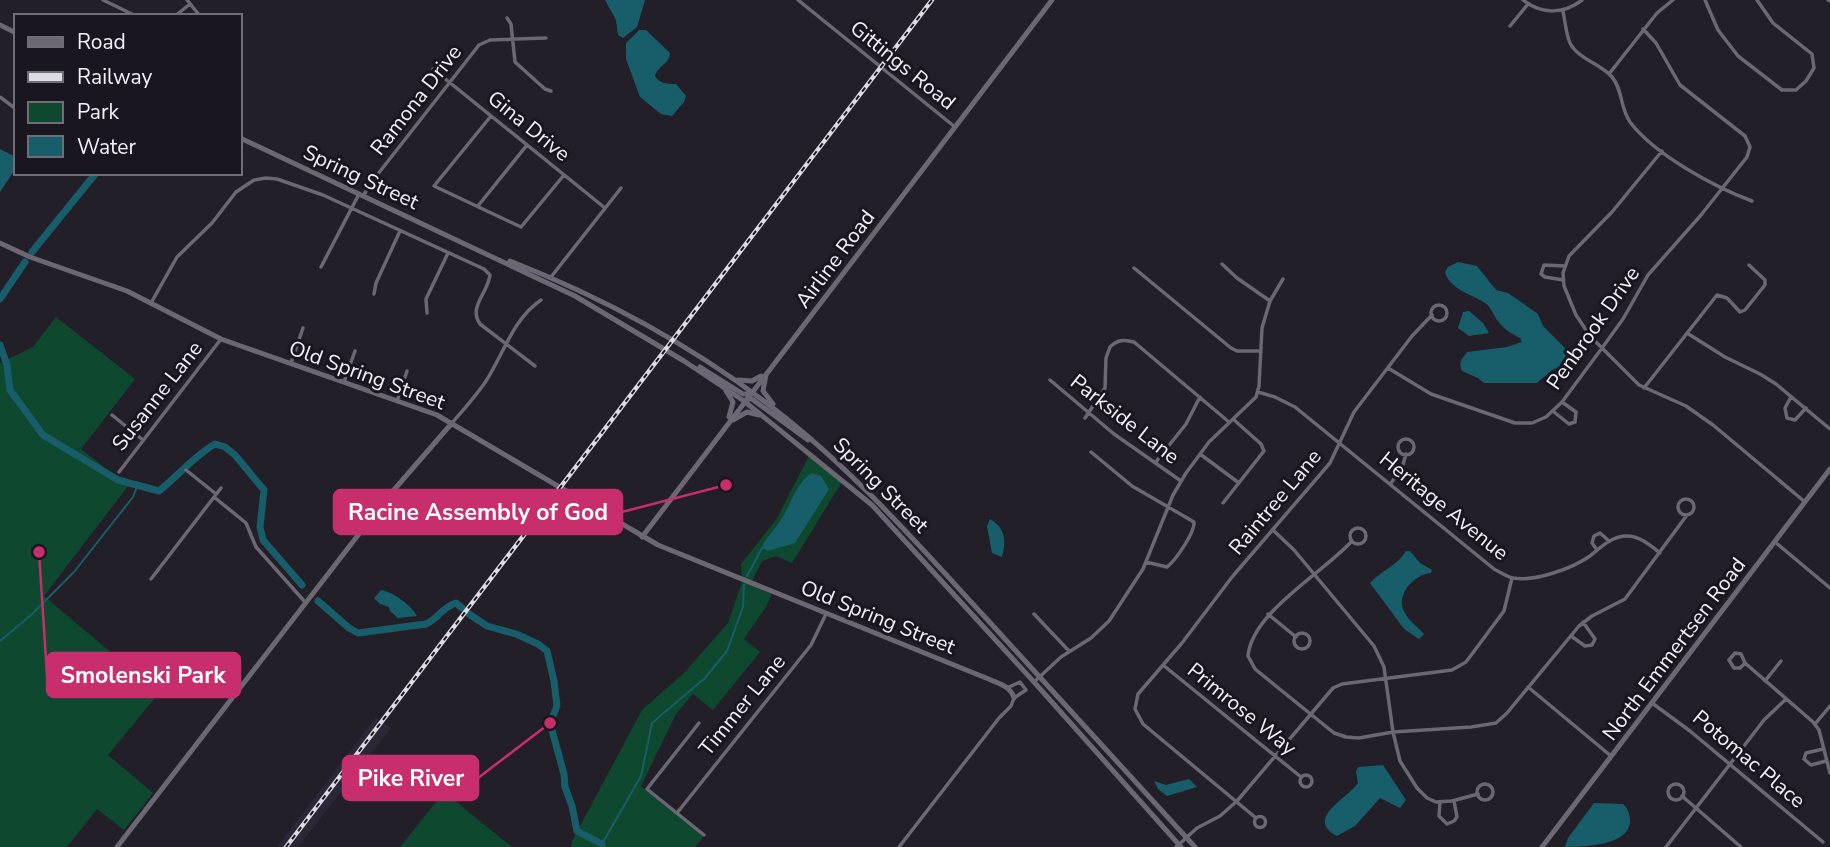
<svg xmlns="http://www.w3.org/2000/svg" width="1830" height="847" font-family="'Nunito Sans',sans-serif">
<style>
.built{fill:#2c2737}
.green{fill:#0e492f}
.water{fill:#185e6a}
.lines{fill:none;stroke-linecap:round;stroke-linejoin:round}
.stream{stroke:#185e6a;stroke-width:2}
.river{stroke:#185e6a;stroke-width:7}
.street{stroke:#6b6773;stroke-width:3.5}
.secondary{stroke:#6b6773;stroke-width:5}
.rail-casing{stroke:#dddce2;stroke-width:4.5}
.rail{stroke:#19161f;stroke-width:2;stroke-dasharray:5;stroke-linecap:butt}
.labels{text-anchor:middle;stroke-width:6;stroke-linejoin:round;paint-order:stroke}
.street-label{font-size:21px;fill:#f2f1f7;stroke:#19161f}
.leader{fill:none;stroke:#c72e6b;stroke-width:2.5}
.callout-dot{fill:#c72e6b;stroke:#19161f;stroke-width:2.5}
.callout{fill:#c72e6b;stroke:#c72e6b;stroke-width:2.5}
.callout-label{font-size:23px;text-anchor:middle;font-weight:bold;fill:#fff}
</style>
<rect width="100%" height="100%" fill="#221f29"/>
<!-- built -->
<path class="built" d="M376,717L391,728L298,847H277Z"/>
<!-- green -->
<path class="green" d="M56,317L135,379L81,449L128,486L44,596L159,693L108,755L153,793L124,830L97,809L67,847H0V363L33,347Z
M809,456L842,482L792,563L776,556L762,561L750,585L772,594L766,607L744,639L760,652L713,710L693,694L676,714L641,786L704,836L695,847H571L572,841L642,710L685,672L728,623L742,582L741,564L776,520Z
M444,792L512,847H400Z"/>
<!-- water -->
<path class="water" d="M605,0H645L637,27L623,38L618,35L616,20Z
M639,30H646L670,53C669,65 657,66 655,76C660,84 667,84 676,84L686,96L684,102L672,116L661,114L640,97L626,59V43Z
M0,149L16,157V168L0,192Z
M1458,262L1477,266L1496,290L1508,293L1538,314L1543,326L1567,350V355L1559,367L1552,370L1537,383H1484L1478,378L1462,371C1458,362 1462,359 1467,352L1507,347L1522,342L1520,338C1512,334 1503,329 1498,321C1493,315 1492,308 1485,303C1472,294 1450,290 1445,272L1448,267Z
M1469,311L1483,323L1489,333L1469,336L1458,328L1463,312Z
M812,473L821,476L829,489L795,543L768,551L762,548C765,538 775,530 781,520C791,505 796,482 812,473Z
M990,519C1006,528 1006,542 1002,557L992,553L987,526Z
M1406,551H1410L1420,563L1432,570L1431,573C1414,574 1394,596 1405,613C1409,621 1418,627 1424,634L1419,639L1404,629L1370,583C1382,570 1397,566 1406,551Z
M381,590C393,592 411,605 417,616L398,618L390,611L389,607L380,604L374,598Z
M1383,765L1406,800L1400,808L1380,798L1355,826L1337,836C1304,819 1347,799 1358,783L1356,772L1358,767Z
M1189,779L1197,787L1167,796L1158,789L1154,781L1166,785Z
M1594,803L1623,804C1628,809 1629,812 1630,819C1632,846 1584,847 1565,847L1568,838Z"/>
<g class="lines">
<!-- stream -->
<path class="stream" d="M747,576L762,548
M0,641L31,615L74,572L133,497L137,487
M602,844L641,776L652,723L705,678L727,651L743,607L744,585"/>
<!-- river -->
<path class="river" d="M32,252L96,173
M0,299L25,262
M0,345L7,365L10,390L43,435L118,480L159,491C178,476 194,456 215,444L225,447L235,455L264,490L260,527L263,540L302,585
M318,601L349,628L358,633L426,624C439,618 441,608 456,603L462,608
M469,614L487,626L516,634L538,644L547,651L554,681L557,706L550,723L564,774L565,787L572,806L577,831L602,844V847"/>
<!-- street -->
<path class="street" d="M103,0L136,16
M187,0L200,16
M798,0L955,127
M1523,0C1542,15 1564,14 1582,0
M1705,0L1718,30L1738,56L1782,90H1796L1806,81L1814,68L1812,54L1773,23L1757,0
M1828,0L1830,1
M1563,11C1565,21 1566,34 1570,43C1578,59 1601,64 1612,77C1623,90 1620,108 1630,122C1654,154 1714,187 1752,201
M175,16L190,4
M507,18L511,24L515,62L545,89L551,91
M1510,26L1528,4
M433,69L605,208
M1609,74L1657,13L1673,0
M0,97L16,109
M491,116L434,186L521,227L564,175
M1662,151L1612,212L1569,256L1563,273L1564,286L1576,315L1590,336L1639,385L1686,406L1713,425L1805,502
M363,196L374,179L479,45L490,40L546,38
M478,206L527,145
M1222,264L1237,278L1270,301
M321,267L359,194
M1134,268L1231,348L1237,351H1260
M551,277L621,188
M1563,280L1545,277L1541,274L1544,265L1565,266
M374,294L376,283L400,231
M151,303L177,257L212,223L236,192L254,180L266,178L277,179L323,195L484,269L490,275C488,293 468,307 480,324L535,366
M1431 313a8 8 0 1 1 16 0a8 8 0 1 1-16 0Z
M427,313L426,299L448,253
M1687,333L1725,357L1760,374L1776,384L1830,429
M291,363L303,328
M1388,368L1431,394L1515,423H1532L1546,417L1562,402L1602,348L1623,319L1648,275L1701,215L1747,157L1750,147L1745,136L1680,85L1656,43L1643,29
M1050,380L1114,434L1181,481
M344,382L355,351
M1644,388L1717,295L1727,298L1740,312L1745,310L1765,285V280L1749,265
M1258,392L1275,397L1295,407L1494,569C1500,572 1507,577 1513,578C1535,582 1573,568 1590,556C1601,547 1612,536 1627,536C1640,536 1651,546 1660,553
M1791,397L1785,408L1787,418L1795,420L1806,408
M397,401L407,371
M1554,412L1569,424L1575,422L1576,412L1562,402
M112,415L143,440
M1085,418L1105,388L1106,358L1110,347C1117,340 1124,339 1134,342L1229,422
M452,423C464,409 476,396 486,381C504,353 513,319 541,300
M1398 447a8 8 0 1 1 16 0a8 8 0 1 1-16 0Z
M1091,452L1132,486L1194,522C1195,532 1176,560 1167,567L1146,562
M1200,454L1239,483
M1155,463L1186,424L1200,397
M186,470L216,494
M119,472L221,339
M1391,483L1402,468L1406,454
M214,497L246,523L256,547L305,602
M1678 507a8 8 0 1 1 16 0a8 8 0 1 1-16 0Z
M1223,503L1264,451L1261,444L1233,419
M1350 536a8 8 0 1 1 16 0a8 8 0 1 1-16 0Z
M1274,531L1294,550L1374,646L1384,667L1393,732L1400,761L1417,788L1427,798L1436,802L1452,801L1478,794
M1352,541C1323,573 1252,612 1248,656L1255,669L1334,733L1346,737L1359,738L1393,732L1471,727L1496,723L1507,713L1579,626L1592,616L1625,599L1687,515
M1775,542L1830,588
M1597,550L1592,543L1594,536L1600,533L1609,541
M151,579L221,488
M1034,614L1069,651
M1268,614L1296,637
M1294 641a8 8 0 1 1 16 0a8 8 0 1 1-16 0Z
M1571,636L1585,646L1592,645L1595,639L1583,622
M1745,663L1740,668H1734L1729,660L1735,653L1741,654L1745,663L1813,722L1819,730L1830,773
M1163,665L1301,777
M1765,681L1781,661
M1034,682L1061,657L1091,638L1109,621L1143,569L1173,495L1186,473L1209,442L1256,397L1259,386L1262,328L1270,301L1283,279
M1528,687L1611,756
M1652,703L1690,731L1823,842
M699,723L647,789L704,835
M1815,724L1830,706
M1823,749L1806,753L1804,759L1811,765L1826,761
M1300 781a6 6 0 1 1 12 0a6 6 0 1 1-12 0Z
M1477 792a8 8 0 1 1 16 0a8 8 0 1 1-16 0Z
M1668 792a8 8 0 1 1 16 0a8 8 0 1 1-16 0Z
M1682,796L1741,847
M1440,802L1439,816L1447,824L1454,821L1457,817L1454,801
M677,813L811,645L826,614
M1254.5 822a5.5 5.5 0 1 1 11 0a5.5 5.5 0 1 1-11 0Z
M1256,818L1143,724L1135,709L1138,694L1182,643L1232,577L1330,463L1354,412L1412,336L1432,315
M899,847L999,718L1011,706L1014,698L1026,690L1020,682L1007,688
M1176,847L1197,828L1220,816L1237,801L1333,688L1342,684L1452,670L1466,662L1504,611L1512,578
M1666,847L1764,720L1786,699"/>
<!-- secondary -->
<path class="secondary" d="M0,25L16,33
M240,138L575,296L684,361L744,401L872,505L1034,682L1181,847
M0,243L30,257L127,291L221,339L437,415L658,545L991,680C1000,684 1011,687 1014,698
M510,261C604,298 693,346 773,408C852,469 917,543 984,616C1054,693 1125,770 1195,847
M700,367L743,394H749
M766,375L763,391L773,404
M738,380L752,381L761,376
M726,391L733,402L729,417
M747,399H752L808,440
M733,420L747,412L759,415
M642,537L1052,0
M117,847L386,499L452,423
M1542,847L1830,469"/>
<defs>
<path id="rail" d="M286,847L932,0"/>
</defs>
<!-- rail casing -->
<use href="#rail" class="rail-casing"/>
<!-- rail -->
<use href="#rail" class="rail"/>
</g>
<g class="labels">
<!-- street labels -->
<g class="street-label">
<text transform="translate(903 65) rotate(39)" y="7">Gittings Road</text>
<text transform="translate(416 100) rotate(-52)" y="7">Ramona Drive</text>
<text transform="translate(529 126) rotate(39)" y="7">Gina Drive</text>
<text transform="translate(361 177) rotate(25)" y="7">Spring Street</text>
<text transform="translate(835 259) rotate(-53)" y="7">Airline Road</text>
<text transform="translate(1593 328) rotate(-55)" y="7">Penbrook Drive</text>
<text transform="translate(367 375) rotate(20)" y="7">Old Spring Street</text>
<text transform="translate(157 396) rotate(-52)" y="7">Susanne Lane</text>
<text transform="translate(1125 419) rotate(38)" y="7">Parkside Lane</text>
<text transform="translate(881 485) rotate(45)" y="7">Spring Street</text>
<text transform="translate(1275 502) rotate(-50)" y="7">Raintree Lane</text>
<text transform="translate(1444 506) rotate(39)" y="7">Heritage Avenue</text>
<text transform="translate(878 617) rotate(22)" y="7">Old Spring Street</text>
<text transform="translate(1674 649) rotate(-53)" y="7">North Emmertsen Road</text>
<text transform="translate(742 705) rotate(-51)" y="7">Timmer Lane</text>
<text transform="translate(1242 709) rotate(39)" y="7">Primrose Way</text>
<text transform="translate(1749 759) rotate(40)" y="7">Potomac Place</text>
</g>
</g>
<!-- callouts -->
<path class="leader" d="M726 485L622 512M39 552L47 675M550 723L478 778"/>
<g class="callout-dot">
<circle cx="726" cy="485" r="7"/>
<circle cx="39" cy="552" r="7"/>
<circle cx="550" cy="723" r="7"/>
</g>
<g class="callout">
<rect x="334" y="490" width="288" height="44" rx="7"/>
<rect x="47" y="653" width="193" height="44" rx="7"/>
<rect x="343" y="756" width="135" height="44" rx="7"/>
</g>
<g class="callout-label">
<text x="478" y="520">Racine Assembly of God</text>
<text x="143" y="683">Smolenski Park</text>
<text x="411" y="786">Pike River</text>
</g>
<!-- legend -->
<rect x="14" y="14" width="228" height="161" fill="#19161f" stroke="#706e75" stroke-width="2"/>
<rect x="28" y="37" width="35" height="10" fill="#6b6773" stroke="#706e75" stroke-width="2"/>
<text x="77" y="49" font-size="21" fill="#f2f1f7">Road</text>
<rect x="28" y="72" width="35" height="10" fill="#dddce2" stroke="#706e75" stroke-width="2"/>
<text x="77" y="84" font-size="21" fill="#f2f1f7">Railway</text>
<rect x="28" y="102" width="35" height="21" fill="#0e492f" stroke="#706e75" stroke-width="2"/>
<text x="77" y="119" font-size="21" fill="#f2f1f7">Park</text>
<rect x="28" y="136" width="35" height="21" fill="#185e6a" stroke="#706e75" stroke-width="2"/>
<text x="77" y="154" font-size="21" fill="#f2f1f7">Water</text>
</svg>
